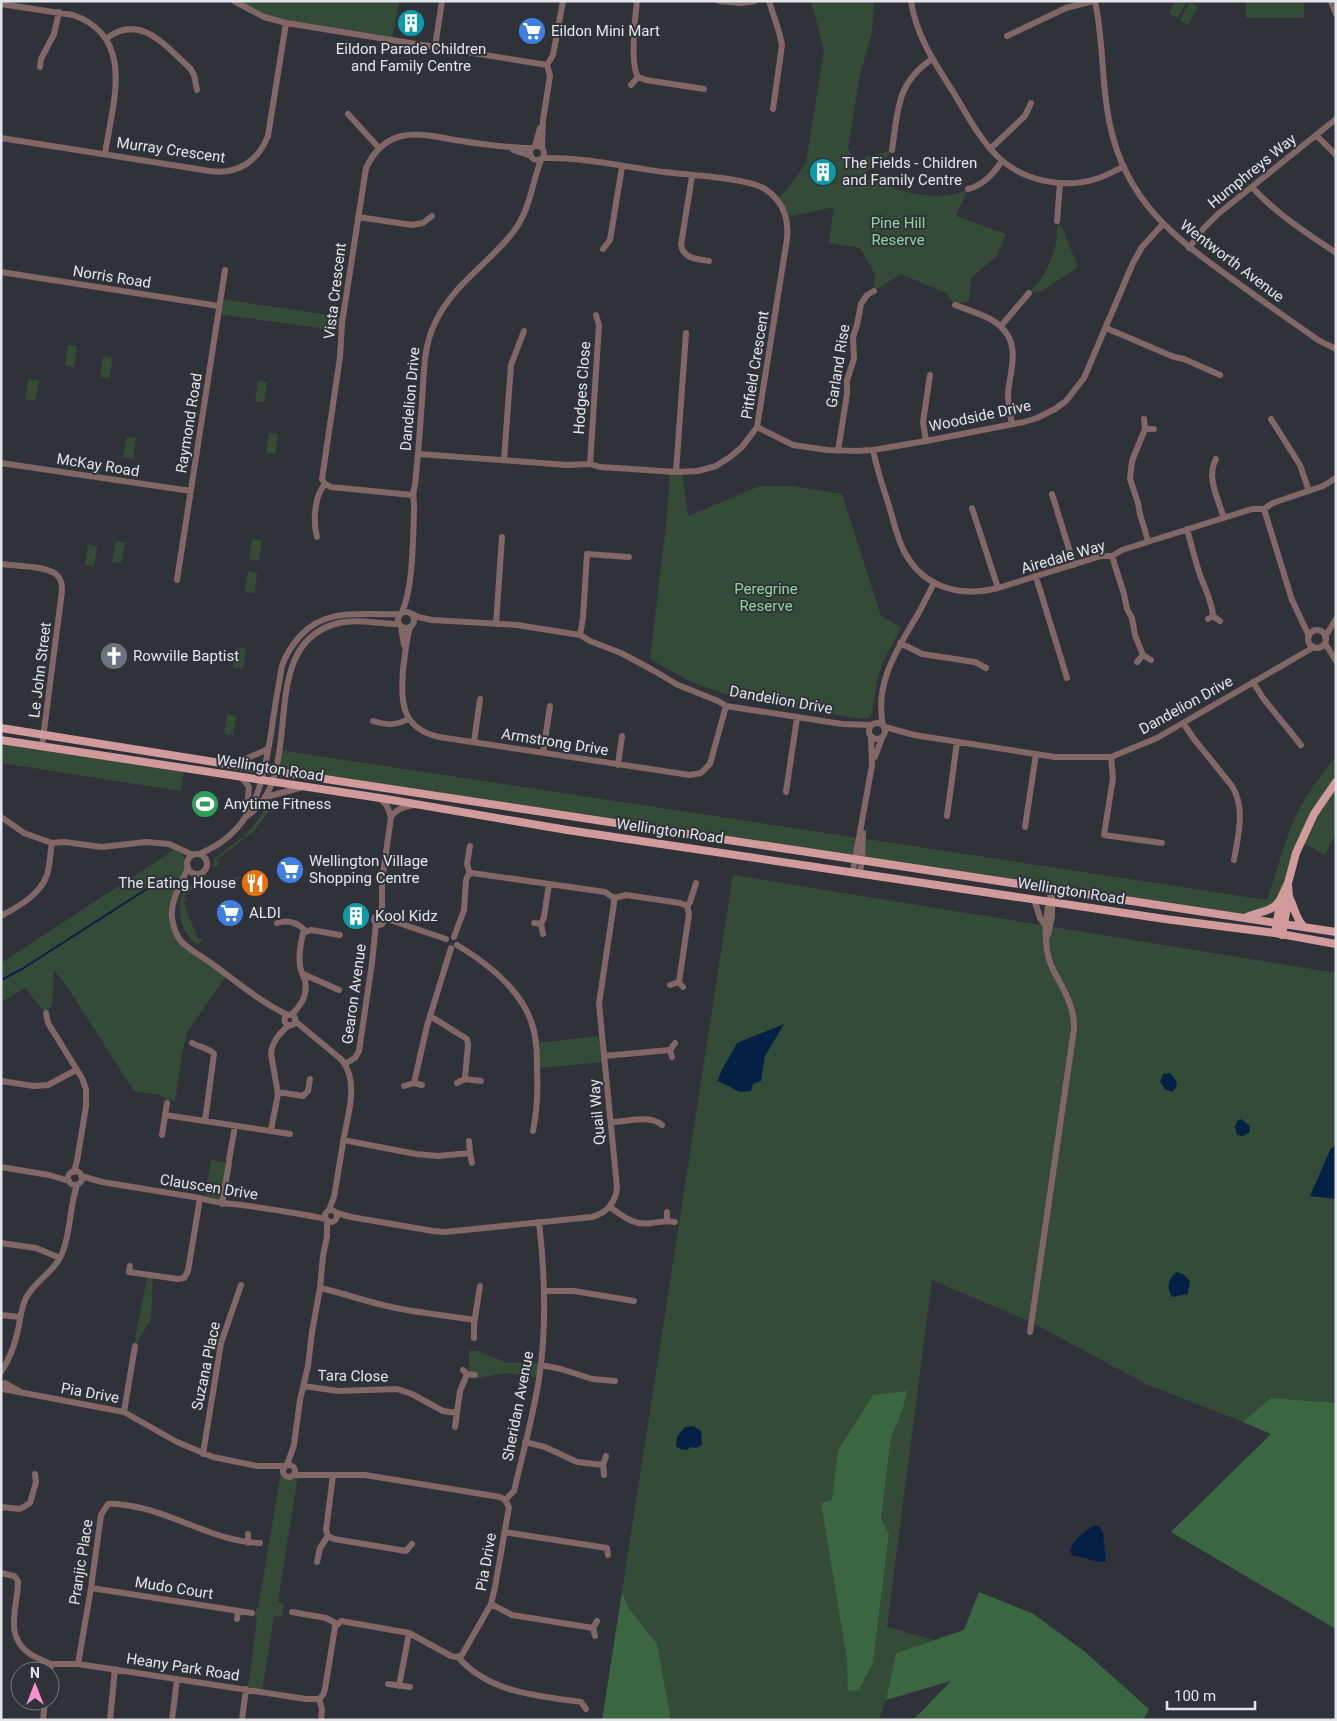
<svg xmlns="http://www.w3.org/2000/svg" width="1337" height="1721" font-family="Roboto,sans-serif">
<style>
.green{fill:#344c37;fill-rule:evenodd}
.forest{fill:#3b6642}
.water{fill:#042145}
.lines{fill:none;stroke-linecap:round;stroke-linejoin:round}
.stream{stroke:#042145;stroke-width:2}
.minor{stroke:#826767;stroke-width:6}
.major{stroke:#d19b9b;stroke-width:8}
.labels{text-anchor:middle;stroke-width:4;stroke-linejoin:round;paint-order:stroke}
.poi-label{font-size:15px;fill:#e3e5ea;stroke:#30323a;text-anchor:start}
.street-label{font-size:15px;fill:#e3e5ea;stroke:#30323a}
.park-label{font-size:15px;fill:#90d49a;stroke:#30323a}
</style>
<rect width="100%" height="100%" fill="#30323a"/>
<!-- green -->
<path class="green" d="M234,1H399L392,40L286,23Z
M811,1H874L872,33L860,74L848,148L855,160L892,150L885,160L863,174L870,181C901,190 936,205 968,189L956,216L1006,234L997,256L971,278L969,301L955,305L946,293L901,274L874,291L875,274L860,248L829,243L834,207L786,217L776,199L787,190L806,163L824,50Z
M1176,1H1187L1177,18L1169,13Z
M1246,1H1304V18H1246Z
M1190,2L1198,7L1188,25L1180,20Z
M1057,221L1064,232L1078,267L1042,291L1029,293C1048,274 1059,248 1057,221Z
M220,299L343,317L341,331L218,314Z
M68,345L77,346L74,367L65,365Z
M103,356L113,358L109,378L100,377Z
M29,379L39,381L35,401L25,399Z
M258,381L267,382L264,402L255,401Z
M269,433L278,434L275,454L266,453Z
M127,437L136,438L133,459L123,457Z
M670,472H682L688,516L760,486H792L842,494L881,616L901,627L882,664L877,682L872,713L869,718L862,719L742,700L689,681L650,659L667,517Z
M252,539L262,540L259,561L249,559Z
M116,541L125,543L121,563L112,562Z
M88,544L97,546L94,566L85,565Z
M248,571L257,573L255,593L245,592Z
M236,647L246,649L243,669L233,667Z
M227,714L236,716L233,736L224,734Z
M1,740L184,768L181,791L1,763Z
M279,750L859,838L855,859L275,770Z
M1336,756V833L1325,855L1301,842L1277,905L1245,918L862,860L860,838L1267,900C1278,870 1285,836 1300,808C1310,789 1323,773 1336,756Z
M294,800L296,806L294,802L273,806L254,831L216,860L219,864L216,868L214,865V859L241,838L242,839L245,837L244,835C256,827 260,813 270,805C276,801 287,801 294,800Z
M177,848L187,862L172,903L177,935L227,975L187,1032L182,1054L175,1101L165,1099L161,1095L134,1091L66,985L54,970L52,1005L46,1013L25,988L1,1002V963Z
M733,875L1336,973V1403L1271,1398L1243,1422L1146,1384L1031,1322L932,1280L887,1627L934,1640L896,1653L886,1700L879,1720H671L657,1644L628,1607L622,1592ZM903,1408L891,1438L881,1519L889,1534L873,1663L859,1690L849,1691L847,1660L821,1503L832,1500Z
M240,876L239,879L212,890L210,887Z
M200,881L205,884L203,885L201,883L184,896L187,900L183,902L198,939L202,938L203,940L197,944C176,931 171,888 200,881Z
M602,1036L605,1062L537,1068L536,1043Z
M211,1160L229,1163L222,1204L204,1199Z
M148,1275H153L151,1319L135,1346L136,1332Z
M469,1351H478L507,1363L541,1362L539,1378L506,1373L478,1378L475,1375L469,1374Z
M281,1472L288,1477L298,1475L278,1602L284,1604L282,1617L274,1616L262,1692L248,1690L257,1618H255L256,1609H258Z"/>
<!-- forest -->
<path class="forest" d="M907,1391L903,1408L891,1438L881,1519L889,1534L873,1663L859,1690L848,1691L847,1660L821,1503L832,1500L838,1451L873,1395Z
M1271,1398L1336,1403V1629L1171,1532L1271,1434L1243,1422Z
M622,1592L628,1607L657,1644L671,1720H602Z
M979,1592L1032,1613L1084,1651L1149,1709L1143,1720H911L915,1718L951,1681L886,1700L896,1653L964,1630Z"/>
<!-- water -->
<path class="water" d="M784,1024L765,1056L761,1081L753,1084L751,1091L740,1092L718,1081C721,1067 731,1056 737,1043Z
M1170,1073L1177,1082L1176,1088L1172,1092L1165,1089L1160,1082L1163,1074Z
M1241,1119L1249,1125L1250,1132L1243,1136L1237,1135L1235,1127L1237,1121Z
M1336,1146V1199L1310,1196L1331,1148Z
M1176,1272L1183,1274L1190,1281L1188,1294L1172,1297C1166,1287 1168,1280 1176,1272Z
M693,1426L701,1431L702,1445L696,1448L691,1447L687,1450L680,1449L676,1446L677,1437L685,1427Z
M1093,1526H1099L1103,1533L1106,1562C1094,1563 1084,1556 1072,1556L1070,1551C1073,1539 1084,1533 1093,1526Z"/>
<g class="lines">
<!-- stream -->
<path class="stream" d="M1,980L22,969L167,876"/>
<!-- minor -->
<path class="minor" d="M234,1L264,17L286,23L547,65
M637,1C635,18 630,64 638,77L646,80L704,89
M719,1L741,3L755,1
M769,1L779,32L782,45L773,109
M911,1C916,35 934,62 952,90C966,113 978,137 997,156C1022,181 1063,189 1096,179C1106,176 1115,171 1124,166
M1095,1C1104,42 1101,85 1110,125C1126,202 1175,238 1235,281C1262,301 1290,320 1318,340L1336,349
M1331,1L1336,14
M1,4L73,15C137,37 112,105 105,154
M1007,36L1066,8L1093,1
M107,38C141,13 165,46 190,68L194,75L197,90
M435,47L442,1
M40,67L41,59L54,34L59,12
M631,85L638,77
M348,114L379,148
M1316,135L1336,155
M1,138L210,171C238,175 258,161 268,136L286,23
M530 153a7 7 0 1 1 14 0a7 7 0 1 1-14 0Z
M535,146L540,128
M542,147L543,120L550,76L547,65L553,55L563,1
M990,149L1025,116L1031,103
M513,150L531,156
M892,150C898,111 896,83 932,59
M692,176L681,245C684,259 696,259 709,261
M1252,187C1275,213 1307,233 1336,253
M968,189C984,185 993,174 1002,161
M358,217L412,225L423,223L432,216
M1057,221L1060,183
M1189,248L1204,228L1218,214L1336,119
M603,249L610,240L622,167
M1,272L219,306
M955,305C970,311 990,316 1001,327C1021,345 1010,371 1008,393C1008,404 1010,414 1012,424
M1001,326L1029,293
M1106,328L1174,357L1184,359L1220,375
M1144,419L1145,429L1132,461L1130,479L1138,503L1140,514L1148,541
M1271,419L1300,465L1309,491
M757,427L793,445L827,450L856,451L873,450L926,441L1024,422L1037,418L1055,409L1066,401L1084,378L1133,263L1142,247L1163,224
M1145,429H1154
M926,441L923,422L930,375
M873,450C877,470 884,490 890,509C894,524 898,540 905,553C925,589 961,597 998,588L1101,556H1112L1122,550L1252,509H1264L1273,503L1323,486L1336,478
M838,451L847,394V380L854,359L853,337L857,325L861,304L867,295L874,291
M419,454L567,465L590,464L600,467L616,468L676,472L698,471L716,466L730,457L742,447L757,427L787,239C789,219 783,201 765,189C748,178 688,175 664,172C624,167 584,157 543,158
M1216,459C1206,477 1218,499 1224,518
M504,460L511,365L524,331
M1,463L191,491
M590,464L599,325L596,315
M676,472L686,333
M1052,494L1074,565
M412,495L331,487L325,484L322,479L340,357L342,323L366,168C373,153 384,140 402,136C419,132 438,137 455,140C481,144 506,148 532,148
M972,508L998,588
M1264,509L1292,600L1309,636
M1187,529C1191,544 1195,560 1200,575C1205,589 1212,601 1213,616L1208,619
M317,537C313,522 314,496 325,484
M1112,556L1124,594L1127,609L1132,618L1135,635L1143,655L1151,660
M1,564C15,566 48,566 57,575C62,580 62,585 62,591L42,746
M1036,577L1067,678
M177,580L225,270
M398 620a8 8 0 1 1 16 0a8 8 0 1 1-16 0Z
M402,612C413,588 413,539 414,511C415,499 411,498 415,485C418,457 420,429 422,401C424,375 423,347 435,323C452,285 490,263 514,231C530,210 532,183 541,160
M412,614L418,617L432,620L517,625L580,635L590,641L621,653L651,669L678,685L718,701L726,706L842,724L872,725
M1213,616L1220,621
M496,624L502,537
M401,626L404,645
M410,627C406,641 405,655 403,670C401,703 401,728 439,737L690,775L701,773L710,764L726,706
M1308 639a9 9 0 1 1 18 0a9 9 0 1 1-18 0Z
M580,635L583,618L587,554L629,557
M1325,637L1336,619
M900,643L922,654L975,662L986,668
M1325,643L1336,661
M1137,662L1143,655
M1253,682L1263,698L1301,745
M373,721C386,725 396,726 408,719
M869 731a8 8 0 1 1 16 0a8 8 0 1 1-16 0Z
M1183,723L1194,739L1232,786C1246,809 1238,836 1234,860
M883,725C874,683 898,648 918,614C924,603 929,593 934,583
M885,727L914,735L1055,757H1111L1157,738L1314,647
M474,742L480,699
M543,753L550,706
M875,757L882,738
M1111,757L1113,778L1104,835L1162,843
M232,765L268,749
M618,765L622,736
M241,777L249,787L247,809
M786,792L797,718
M266,797L303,787
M380,798L387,806L391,817L382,881V916
M247,816C309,775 253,648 335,624C355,618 378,624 399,624
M947,816L957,742
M1,817L24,833L52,843L64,842L102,847L146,842L169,844L193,855
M391,817C396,809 404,807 413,805
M1025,827L1036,754
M470,846L467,864L470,874
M199,854C254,832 262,786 271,734C274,711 278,688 282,666C286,654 292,645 300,636C328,606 364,616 400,614
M187 864a10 10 0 1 1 20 0a10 10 0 1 1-20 0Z
M188,867C182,884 170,899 172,918C173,925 176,934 180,940C188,949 201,956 211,963C236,981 260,1002 288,1015
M853,871L872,765L871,737
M860,872L862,860L863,833
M614,898L626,895L680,903L687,906L689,914L679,982
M1034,899L1040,918L1045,925
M687,906L690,902L696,883
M374 920a5 5 0 1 1 10 0a5 5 0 1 1-10 0Z
M1,916C19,906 40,895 47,875C50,865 50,854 52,843
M384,918L446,939
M277,923C289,919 298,923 306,931
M534,923L541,924L543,934
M541,924L544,917L549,884
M1048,935L1052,916V897
M457,945C487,963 521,989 532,1024C537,1039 537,1054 537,1070C538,1090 537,1111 533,1131
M303,974L339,990
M670,985L679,982L683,987
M46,1013L48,1023L82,1078L86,1089V1106L77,1161L74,1172
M284.5 1020a5.5 5.5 0 1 1 11 0a5.5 5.5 0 1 1-11 0Z
M291,1015C301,1006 308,994 305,980C303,975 300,970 300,965C298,955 301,943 303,933L311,930L340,935
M430,1016L467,1039L468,1045L465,1079
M295,1021L342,1060C360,1084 347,1116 343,1143C340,1161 337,1179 334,1197L329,1210
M192,1043C199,1047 209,1048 214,1054L205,1121
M604,1056L670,1050
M672,1057L670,1050L675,1043
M345,1064L355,1058L359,1051L372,963L376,924
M1,1081L34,1086L48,1085L76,1070
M414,1083L427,1026L451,948
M457,1083L465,1079L481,1081
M404,1086L414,1083L422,1085
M278,1092L303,1096L308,1091L310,1079
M165,1115L290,1134
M611,1122C627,1122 649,1114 662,1125
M271,1130L278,1094L271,1054C272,1041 280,1033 289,1025
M162,1135L167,1103
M343,1140L416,1154L438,1156L470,1153
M469,1141L470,1153L472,1163
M229,1160L235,1126
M1,1167L49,1175L69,1181
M68 1178a7 7 0 1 1 14 0a7 7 0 1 1-14 0Z
M81,1176L102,1182L200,1198C214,1203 227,1203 242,1205C270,1209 298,1213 326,1219
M222,1204L229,1163
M610,1207C624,1217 634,1226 652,1223C661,1222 666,1220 675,1222
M325 1216a6 6 0 1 1 12 0a6 6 0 1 1-12 0Z
M667,1212V1220
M337,1213L351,1217L433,1231L445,1232L592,1217C607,1213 616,1202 617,1187L599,1004L614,903V898L605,892L472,873L468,875L466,880L464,910L454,937
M1,1243L36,1248L60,1258
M130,1266L129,1272L178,1279L184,1278L188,1271L200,1198
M320,1288C343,1293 364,1301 387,1306C415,1313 446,1315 475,1320
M545,1291H574L634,1301
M1,1315L20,1317
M1030,1332L1074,1029C1075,1004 1061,987 1051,965C1042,943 1046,911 1052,889
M474,1338V1324L480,1286
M541,1365L561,1369L592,1379L615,1381
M1,1372C9,1360 15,1344 18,1330C20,1320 21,1310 25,1300C33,1282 53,1273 61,1256C71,1235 69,1208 77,1185
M467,1374L475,1375
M5,1383L19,1391
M304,1386L338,1391L397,1389L412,1394L443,1411L457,1413
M3,1389L124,1412L177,1442L213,1457L257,1466H286
M124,1412L135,1346
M455,1427L460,1391L467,1374L463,1370
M525,1442L545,1447L577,1462L603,1465
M203,1454L221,1343L241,1285
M283 1471a6 6 0 1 1 12 0a6 6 0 1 1-12 0Z
M287,1465L294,1445L300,1400L308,1366L312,1332L320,1288L323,1256L327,1236V1220
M294,1475H365L500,1497L505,1500L509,1507L495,1587L491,1604L462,1655L456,1657L451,1656L409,1633L341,1621L335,1627L325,1689L323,1695L319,1699
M333,1475L326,1530L328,1536L334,1539L406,1551L412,1544
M604,1475L603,1465L606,1456
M505,1500L514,1491C523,1453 533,1416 539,1379C547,1327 545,1274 539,1222
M1,1507L20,1509L30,1503L36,1482L35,1474
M504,1532L607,1548L608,1555
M248,1534V1543
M317,1562L320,1548L328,1536
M1,1573L14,1576L18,1581C18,1607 3,1636 30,1654C36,1658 44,1661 51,1664
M91,1588L252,1613
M491,1604L512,1615L593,1628L597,1621
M292,1612L326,1618L337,1624
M237,1619L238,1611
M593,1628L595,1636
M458,1657C489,1693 538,1696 581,1702L586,1709
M51,1664H78L306,1699H319
M78,1664L91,1588L101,1515L108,1504C115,1503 123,1505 131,1506C175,1513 215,1542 260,1543
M50,1672L51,1664
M388,1684L410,1687
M399,1686L409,1633
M319,1699L322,1709L321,1720
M43,1720L45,1701
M110,1720L115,1669
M172,1720L177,1679
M242,1720L246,1689"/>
<!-- major -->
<path class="major" d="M1,728L252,768L1336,932
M1,740L380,798L567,830L1165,919L1275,933L1336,944
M1289,897C1295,908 1295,918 1304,927
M1245,918C1258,911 1272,913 1280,900
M1275,933L1281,898L1288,883L1296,853L1314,814L1336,782
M1282,935L1289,897L1288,885"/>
</g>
<!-- icons -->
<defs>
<symbol id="building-disc" viewBox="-11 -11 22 22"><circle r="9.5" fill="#0f9aa8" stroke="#30323a"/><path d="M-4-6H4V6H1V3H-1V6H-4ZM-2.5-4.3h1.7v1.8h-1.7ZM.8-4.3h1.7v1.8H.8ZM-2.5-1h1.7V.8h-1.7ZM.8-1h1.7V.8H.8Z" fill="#fff"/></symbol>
<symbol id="supermarket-disc" viewBox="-11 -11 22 22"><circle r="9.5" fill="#3f7fe0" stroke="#30323a"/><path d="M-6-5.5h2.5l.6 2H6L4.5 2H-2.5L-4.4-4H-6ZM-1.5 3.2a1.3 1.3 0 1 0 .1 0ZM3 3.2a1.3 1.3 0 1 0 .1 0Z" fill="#fff"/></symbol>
<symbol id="church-disc" viewBox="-11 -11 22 22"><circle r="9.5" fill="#6b7280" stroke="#30323a"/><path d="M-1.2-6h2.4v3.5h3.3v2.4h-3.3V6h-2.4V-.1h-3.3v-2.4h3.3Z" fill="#fff"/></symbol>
<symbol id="stadium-disc" viewBox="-11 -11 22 22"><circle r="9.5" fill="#2e9e5b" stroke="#30323a"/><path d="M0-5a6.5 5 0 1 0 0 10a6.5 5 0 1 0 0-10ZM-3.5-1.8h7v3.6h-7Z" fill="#fff"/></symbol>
<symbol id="restaurant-disc" viewBox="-11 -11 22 22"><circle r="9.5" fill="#e8710a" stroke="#30323a"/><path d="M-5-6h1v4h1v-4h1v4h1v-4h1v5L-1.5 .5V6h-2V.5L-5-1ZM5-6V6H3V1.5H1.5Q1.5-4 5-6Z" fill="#fff"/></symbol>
</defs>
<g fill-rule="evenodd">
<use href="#building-disc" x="395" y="7" width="32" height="32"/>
<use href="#supermarket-disc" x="516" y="15" width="32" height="32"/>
<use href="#building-disc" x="807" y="156" width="32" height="32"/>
<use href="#church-disc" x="98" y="640" width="32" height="32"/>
<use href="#stadium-disc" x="189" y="788" width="32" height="32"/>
<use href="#supermarket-disc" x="274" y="854" width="32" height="32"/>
<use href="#restaurant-disc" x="239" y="867" width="32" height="32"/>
<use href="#supermarket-disc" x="214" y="897" width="32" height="32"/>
<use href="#building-disc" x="340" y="900" width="32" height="32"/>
</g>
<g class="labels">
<!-- poi labels -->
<g class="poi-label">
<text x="551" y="36">Eildon Mini Mart</text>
<text x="411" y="54" text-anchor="middle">Eildon Parade Children<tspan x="411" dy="17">and Family Centre</tspan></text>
<text x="842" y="168">The Fields - Children<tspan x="842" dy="17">and Family Centre</tspan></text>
<text x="133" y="661">Rowville Baptist</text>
<text x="224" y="809">Anytime Fitness</text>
<text x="309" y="866">Wellington Village<tspan x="309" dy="17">Shopping Centre</tspan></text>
<text x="236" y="888" text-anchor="end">The Eating House</text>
<text x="249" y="918">ALDI</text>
<text x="375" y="921">Kool Kidz</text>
</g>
<!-- street labels -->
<g class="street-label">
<text transform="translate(171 150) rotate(8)" y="5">Murray Crescent</text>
<text transform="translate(1252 171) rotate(-39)" y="5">Humphreys Way</text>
<text transform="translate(1232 261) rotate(37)" y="5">Wentworth Avenue</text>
<text transform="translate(112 277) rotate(9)" y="5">Norris Road</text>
<text transform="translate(335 291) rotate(-83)" y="5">Vista Crescent</text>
<text transform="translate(755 365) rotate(-81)" y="5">Pitfield Crescent</text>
<text transform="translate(838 366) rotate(-81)" y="5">Garland Rise</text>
<text transform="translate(582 388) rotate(-86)" y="5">Hodges Close</text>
<text transform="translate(410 399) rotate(-85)" y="5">Dandelion Drive</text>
<text transform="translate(980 416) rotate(-12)" y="5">Woodside Drive</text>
<text transform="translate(189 423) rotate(-81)" y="5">Raymond Road</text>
<text transform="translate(98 465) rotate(9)" y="5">McKay Road</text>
<text transform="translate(1063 557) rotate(-16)" y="5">Airedale Way</text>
<text transform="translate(40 670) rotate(-83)" y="5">Le John Street</text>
<text transform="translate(781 700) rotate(10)" y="5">Dandelion Drive</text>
<text transform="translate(1186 705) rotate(-29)" y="5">Dandelion Drive</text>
<text transform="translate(555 742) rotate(9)" y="5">Armstrong Drive</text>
<text transform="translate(270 768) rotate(9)" y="5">Wellington Road</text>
<text transform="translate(670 831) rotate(8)" y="5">Wellington Road</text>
<text transform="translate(1071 891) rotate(9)" y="5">Wellington Road</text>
<text transform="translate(354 994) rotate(-82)" y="5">Gearon Avenue</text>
<text transform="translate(597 1112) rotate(-95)" y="5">Quail Way</text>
<text transform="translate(209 1187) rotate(9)" y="5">Clauscen Drive</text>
<text transform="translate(206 1366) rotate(-78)" y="5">Suzana Place</text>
<text transform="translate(353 1376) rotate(1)" y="5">Tara Close</text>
<text transform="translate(90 1393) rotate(10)" y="5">Pia Drive</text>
<text transform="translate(518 1406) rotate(-79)" y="5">Sheridan Avenue</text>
<text transform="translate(81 1562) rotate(-81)" y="5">Pranjic Place</text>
<text transform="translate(486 1562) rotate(-80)" y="5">Pia Drive</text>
<text transform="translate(174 1588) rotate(9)" y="5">Mudo Court</text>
<text transform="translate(183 1667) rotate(9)" y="5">Heany Park Road</text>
</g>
<!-- park labels -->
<g class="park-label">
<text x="898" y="228">Pine Hill<tspan x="898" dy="17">Reserve</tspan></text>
<text x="766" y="594">Peregrine<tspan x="766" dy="17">Reserve</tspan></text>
</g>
</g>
<!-- border -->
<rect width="1337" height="1721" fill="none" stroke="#e3e5ea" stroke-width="5"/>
<!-- north arrow -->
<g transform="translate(35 1686)"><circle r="24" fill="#30323a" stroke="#787a80"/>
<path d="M0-4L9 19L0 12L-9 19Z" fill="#f690cf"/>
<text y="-8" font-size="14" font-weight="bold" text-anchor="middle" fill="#e3e5ea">N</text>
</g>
<!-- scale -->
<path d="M1167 1701v8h88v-8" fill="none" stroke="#e3e5ea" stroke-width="2.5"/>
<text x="1174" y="1701" font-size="15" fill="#e3e5ea" stroke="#30323a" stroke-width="4" paint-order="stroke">100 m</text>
</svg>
